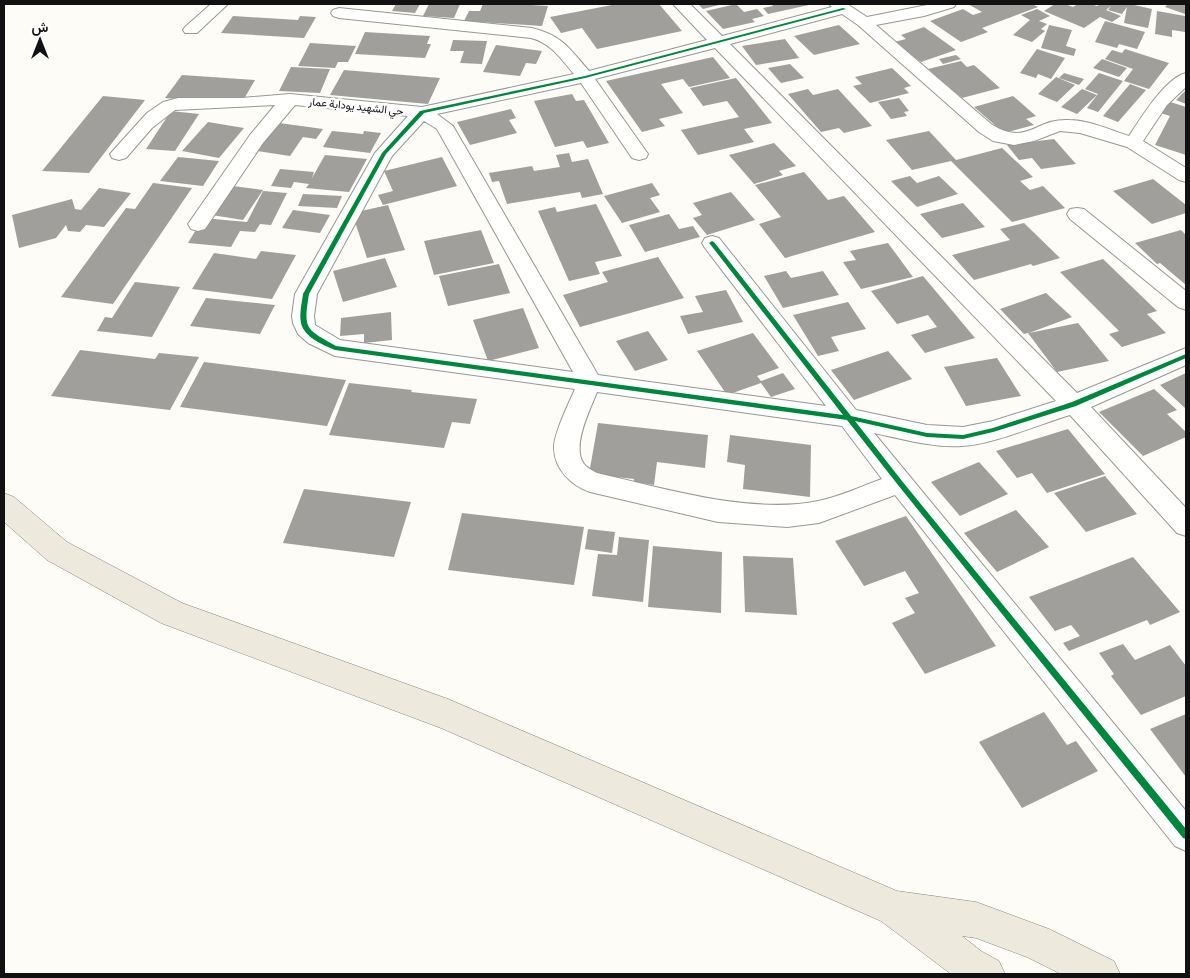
<svg xmlns="http://www.w3.org/2000/svg" width="1190" height="978" font-family="'Crimson Pro',Vazirmatn,serif">
<style>
.building{fill:#a19f9c}
.lines{fill:none;stroke-linecap:round;stroke-linejoin:round}
.minor-casing{stroke:#979795;stroke-width:2}
.primary-casing{stroke:#858482;stroke-width:1}
.minor{fill:#fffffe;fill-rule:evenodd}
.primary{fill:#ede9dc;fill-rule:evenodd}
.cycleway-casing{stroke:#fff;stroke-width:3}
.cycleway{fill:#00873e;fill-rule:evenodd}
.labels{text-anchor:middle;stroke-width:5;stroke-linejoin:round;paint-order:stroke}
.far-street-label{font-size:11px;fill:#111;stroke:#fff}
</style>
<rect width="100%" height="100%" fill="#fdfcf7"/>
<!-- building -->
<path class="building" d="M396,4H420L415,13L392,11Z
M429,4H460L454,18L423,16Z
M483,4H514L548,6L542,26L464,21L469,11H480Z
M617,4H659L682,31L597,49L582,28L561,33L550,17Z
M698,4H723L703,9Z
M736,4L744,12L757,9L764,16L752,19L755,22L723,29L706,11Z
M771,4H807L809,5L768,14L763,8L773,6Z
M968,4H1032L1038,7L982,28L988,32L961,42L930,21L963,9L973,15L982,12Z
M1055,4H1065L1073,7L1078,4H1091L1097,6L1100,4H1130L1152,9L1148,28L1124,23L1127,7L1122,14L1108,10L1111,6L1106,10L1121,16L1112,22L1100,17L1084,28L1044,11Z
M1168,4H1186V12L1185,14L1165,7Z
M1037,9L1050,16L1039,21L1047,24L1041,29L1045,31L1032,42L1013,35L1030,20L1021,15Z
M1157,11L1185,16V32L1172,30V37L1155,34Z
M233,16L298,20L300,16L316,17L304,38L221,33Z
M1105,21L1145,32L1137,49L1119,44L1117,48L1095,42Z
M839,25L860,44L814,55L794,36Z
M1049,25L1072,30L1066,46L1076,49L1074,56L1041,48Z
M924,27L956,50L921,62L894,42L906,39L901,35Z
M365,32L430,36L427,44H431L425,58L355,54Z
M785,39L799,58L756,65L742,46Z
M453,40L487,41L482,64L460,63L464,51H450Z
M310,43L356,46L348,62H338L335,68L298,66Z
M496,45L542,51L536,64L526,63L520,76L483,72Z
M1037,49L1065,58L1051,79L1038,74L1036,78L1020,73Z
M1125,49L1169,63L1149,89L1124,81L1133,69L1105,59L1112,50L1122,53Z
M956,55L961,59L943,64L939,59Z
M713,57L730,78L689,87L683,79L661,84L683,113L659,119L665,126L642,132L606,81Z
M1102,59L1105,60L1127,68L1119,77L1093,68Z
M961,61L967,67L974,65L1000,88L962,98L928,69Z
M790,64L804,78L781,83L768,68Z
M291,67L330,69L320,93L279,91Z
M892,68L911,86L904,88L909,93L870,103L853,86L862,84L855,77Z
M344,70L440,78L428,104L330,95Z
M1064,73L1084,79L1079,85L1059,78Z
M1099,73L1123,81L1098,112L1087,108L1098,94L1085,89Z
M182,75L255,80L241,104L165,98Z
M1056,77L1075,85L1057,102L1038,94Z
M736,78L772,123L744,129L754,142L698,155L681,130L739,117L727,101L703,106L690,88Z
M1130,84L1146,90L1118,122L1103,116Z
M808,89L813,95L838,89L872,126L844,133L839,128L821,132L788,94Z
M1082,89L1097,95L1077,114L1061,107Z
M1186,90V104L1176,100Z
M572,94L576,101L584,100L609,143L587,148L583,141L555,147L534,101Z
M103,96L145,100L89,173L42,171Z
M1013,96L1036,116L1026,119L1034,125L1004,133L974,107Z
M899,98L909,111L904,112L907,116L891,119L878,102Z
M1164,100L1186,107V155L1155,145L1170,116L1157,112Z
M511,109L516,118L509,120L517,133L470,145L457,122Z
M171,111L199,114L175,151L146,149Z
M208,122L244,128L219,158L182,151Z
M272,122L323,129L316,139L303,137L290,156L251,150Z
M332,131L363,134L364,131L381,133L370,153L323,147Z
M929,131L956,160L1002,148L1033,177L1020,181L1030,190L1043,186L1065,208L1012,222L951,161L912,170L886,140Z
M1054,139L1076,164L1041,169L1032,158L1019,160L1007,145Z
M774,143L796,166L779,171L783,175L754,184L729,155Z
M569,153L572,162L588,159L603,194L582,198L580,192L507,204L499,181L492,182L489,173L532,166L534,171L560,167L556,155Z
M325,155L367,159L349,192L306,188L309,184L294,182L291,188L271,186L280,169L314,172L312,178Z
M178,157L219,161L203,186L160,181Z
M442,157L457,186L383,205L378,195L393,191L384,171Z
M804,172L828,200L844,196L875,232L785,258L759,224L781,217L755,185Z
M910,176L917,183L939,176L958,194L917,207L891,181Z
M1153,179L1186,205V213L1152,224L1113,191Z
M153,183L192,188L113,304L61,297L126,208L135,209Z
M652,183L660,195L650,198L660,212L622,223L604,196Z
M225,185L263,190L243,220L205,214Z
M99,188L131,193L104,227L86,225L80,232L68,231L66,225L56,238L19,248L12,215L72,199L75,209L81,210Z
M263,191L287,193L271,225L260,224L255,232L240,231L231,247L188,243L203,218L247,222Z
M731,192L755,220L707,235L693,218L702,215L693,203Z
M303,194L342,196L337,208L298,206Z
M963,203L985,227L942,238L920,214Z
M596,204L622,256L595,262L600,274L569,281L538,211L555,207L557,212Z
M388,205L405,250L367,258L352,213Z
M293,210L330,215L320,233L282,228Z
M669,214L679,229L693,226L700,237L645,252L629,225Z
M1024,223L1060,258L1033,266L1031,264L974,280L952,255L1010,240L1000,229Z
M481,230L494,263L434,275L424,241Z
M1181,230L1186,235V285L1160,263L1157,264L1135,243Z
M888,243L913,277L861,289L843,262L856,260L850,251Z
M261,251L296,255L272,299L192,289L214,253L256,259Z
M658,257L684,298L580,327L563,295L608,282L602,272Z
M385,258L397,287L343,302L333,271Z
M1103,259L1157,311L1147,314L1166,333L1122,347L1109,334L1119,331L1060,272Z
M499,264L510,293L448,306L439,276Z
M786,271L791,278L823,271L839,295L783,308L764,276Z
M923,276L975,338L925,353L911,335L937,327L928,315L897,324L871,291Z
M135,282L180,287L152,337L97,331L105,317L112,318Z
M726,290L743,322L688,334L680,316L703,312L695,296Z
M1046,293L1072,317L1029,333L1078,323L1109,361L1057,372L1028,333L1024,334L1000,309Z
M206,298L275,305L260,334L190,326Z
M848,302L866,329L831,337L839,351L818,356L793,315Z
M523,308L539,348L488,361L473,320Z
M391,312L392,340L364,343V334L340,336L341,318Z
M648,331L668,360L635,371L616,341Z
M753,333L779,368L757,376L761,381L783,373L795,389L771,397L761,383L727,395L697,351Z
M80,350L155,359L159,353L199,357L170,410L51,396Z
M888,351L912,379L854,400L831,370Z
M997,358L1021,396L966,406L944,367Z
M204,362L346,380L327,426L180,407Z
M1186,373V407L1185,408L1160,385Z
M349,383L412,390L411,392L477,399L470,424L452,422L444,448L329,435Z
M1154,389L1177,410L1167,414L1186,432V437L1143,456L1099,412Z
M598,423L708,435L705,468L657,462L654,485L634,482V479L589,474Z
M1068,429L1105,474L1047,493L1032,473L1017,478L996,451Z
M730,435L811,445L810,497L743,489L745,465L727,462Z
M979,462L1008,494L960,516L931,482Z
M1105,476L1137,514L1086,532L1054,493Z
M304,489L411,502L394,557L283,543Z
M1016,510L1049,547L997,572L964,533Z
M462,513L584,527L574,585L448,570Z
M906,516L996,646L925,674L892,623L915,613L905,598L919,593L905,571L864,586L835,541Z
M588,529L615,532L612,553L585,549Z
M619,537L649,540L643,602L592,596L598,554L617,555Z
M653,546L722,552L721,613L648,607Z
M743,556L793,558L797,615L745,612Z
M1133,557L1180,612L1150,625L1147,620L1069,651L1063,643L1080,636L1071,625L1055,631L1029,597Z
M1123,644L1135,660L1170,645L1186,666V696L1141,715L1111,676L1114,674L1099,653Z
M1044,712L1067,745L1076,741L1098,771L1022,808L979,742Z
M1186,714V777L1150,729Z"/>
<g class="lines">
<defs>
<path id="minor" d="M211,4H228L197,33H185L183,30L185,27Z
M673,4H690L722,36L832,7L829,4H847L867,17L932,4H956L954,7L924,16L876,25L991,124C1027,147 1035,118 1069,120C1089,120 1110,130 1129,136C1141,118 1165,78 1186,73V87L1167,105L1143,141L1186,168V182L1179,180L1127,147L1080,133L1060,131L1034,141L1014,145L993,141L979,132L858,25L842,14L730,44L1077,393L1186,348V365L1091,407L1186,508V536L1177,533L1070,415C1040,424 991,445 962,446C933,448 903,439 874,433L1186,811V851L1175,846L895,495L819,523L787,527L718,522L590,492C572,486 555,470 554,449C553,435 569,403 575,389L335,356L308,343L298,334L293,323L292,316L295,294L375,153L408,116L295,105L263,143L205,229L198,231L191,229L188,224L250,135L275,105L175,110L152,128L126,158L119,160L112,158L110,154L147,113L163,102L178,98H242L290,94L422,107L574,74C561,59 551,43 531,38L339,18L333,16L331,13L333,10L339,8L532,28C563,36 569,48 589,71L707,40ZM715,48L1056,401L993,421L963,427L927,425L856,410L719,238L712,236L705,238L702,243L705,248L826,406L598,375L453,126L437,114L581,83L632,158L639,160L646,158L648,154L595,79ZM424,121L437,129L573,372L340,340L315,325L314,316L317,294L392,156ZM597,392L842,426L882,479C862,486 839,497 818,501C751,515 663,488 597,473C592,470 587,468 584,464C571,447 590,410 597,392Z
M1077,208L1084,209L1186,291V310L1178,307L1070,219L1067,214L1070,209Z"/>
<path id="primary" d="M4,493L14,497L67,542L182,603L448,699L897,891L976,902L1049,929L1114,961L1120,974H1061L1027,957L976,938L962,936L981,951L999,961L1005,974H951L881,921L441,728L161,623L47,560L4,522Z"/>
</defs>
<!-- minor casing -->
<use href="#minor" class="minor-casing"/>
<!-- primary casing -->
<use href="#primary" class="primary-casing"/>
<!-- minor -->
<use href="#minor" class="minor"/>
<!-- primary -->
<use href="#primary" class="primary"/>
<defs>
<path id="cycleway" d="M843,8L846,9L585,78L424,113L386,154L309,294C303,330 306,329 336,346L843,415L710,244L709,243L712,241L714,242L851,416L927,433L963,435L993,428L1072,402L1186,354V358L1076,406L993,432L963,439L927,437L855,421L902,481L1186,829V839L1183,838L898,485L847,420L335,350C323,345 304,337 301,323C299,313 302,303 303,294L382,153L420,111L585,76Z"/>
</defs>
<!-- cycleway casing -->
<use href="#cycleway" class="cycleway-casing"/>
<!-- cycleway -->
<use href="#cycleway" class="cycleway"/>
</g>
<g class="labels">
<!-- far-street labels -->
<g class="far-street-label">
<text transform="translate(356 106) rotate(6)" y="4">حي الشهيد يودابة عمار</text>
</g>
</g>
<!-- border -->
<rect width="1190" height="978" fill="none" stroke="#111111" stroke-width="10"/>
<!-- north arrow -->
<g transform="translate(40 40)" stroke="#ffffff" stroke-width="4" paint-order="stroke">
<path d="M0-4L9 19L0 12L-9 19Z" fill="#111111"/>
<text y="-8" font-size="14" font-weight="bold" text-anchor="middle" fill="#111111">ش</text>
</g>
</svg>
